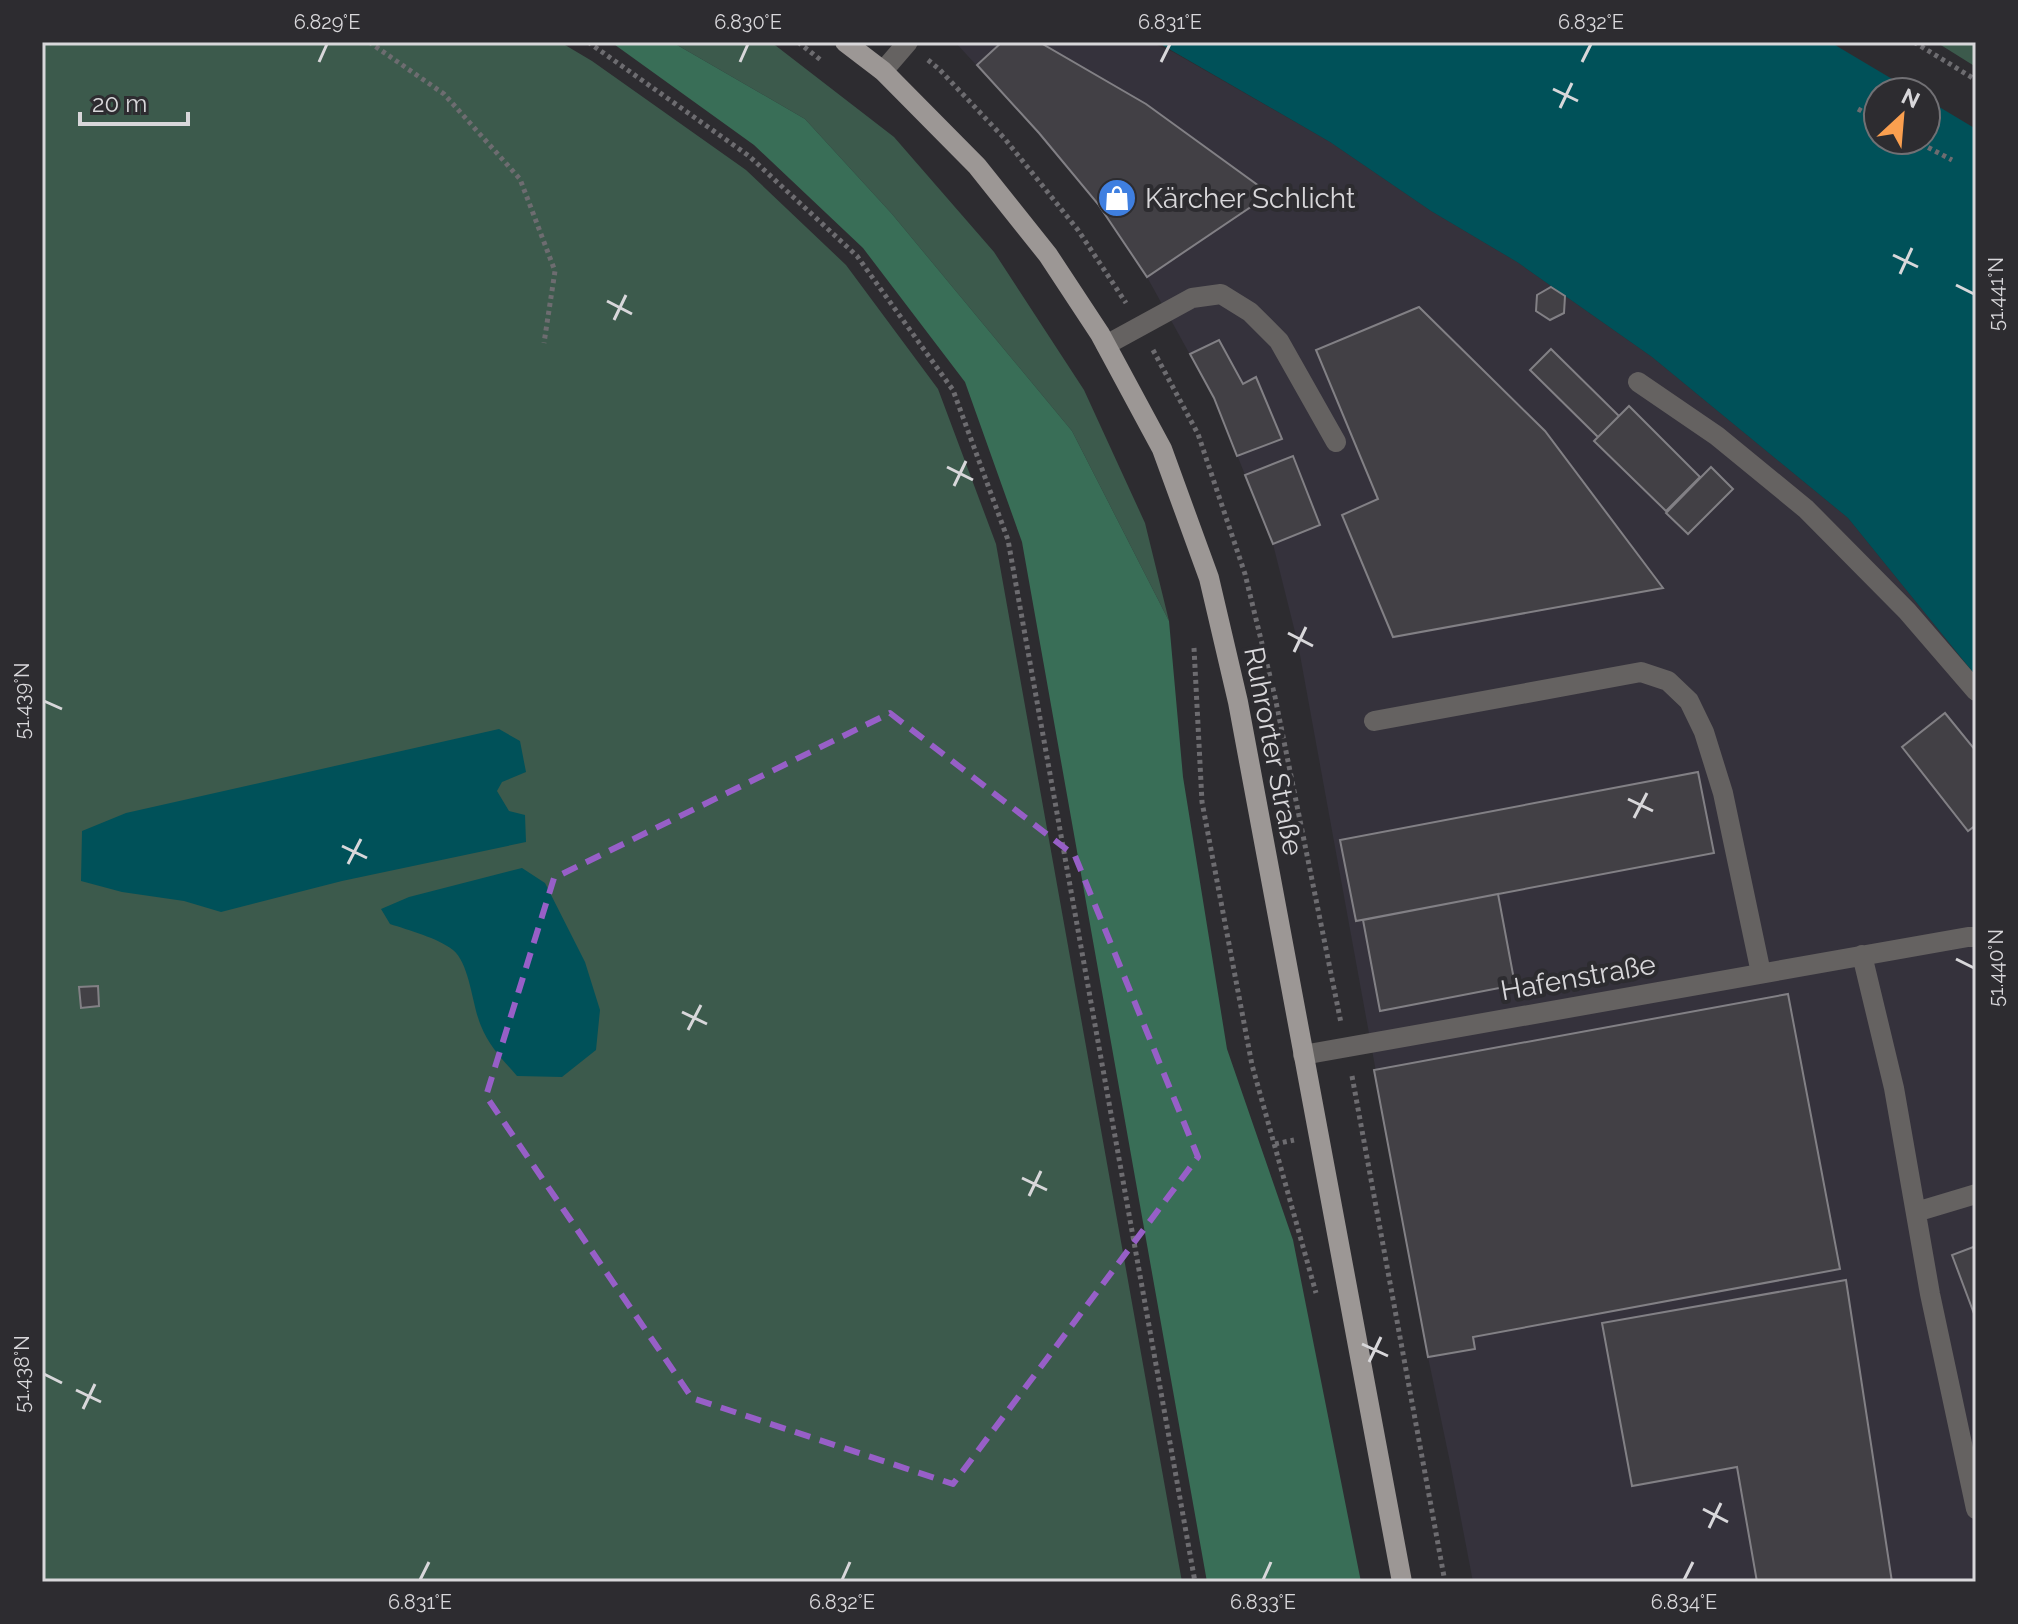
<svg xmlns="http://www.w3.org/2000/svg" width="2018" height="1624" font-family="Raleway,sans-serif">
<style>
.built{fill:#35323c}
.green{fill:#3c5a4c}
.forest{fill:#396e57}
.water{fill:#005159}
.building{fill:#424045;stroke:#828085;stroke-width:2}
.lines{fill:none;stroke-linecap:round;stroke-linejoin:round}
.path{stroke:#6d6c70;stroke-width:5;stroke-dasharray:4 4;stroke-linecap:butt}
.minor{stroke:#656261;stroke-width:20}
.major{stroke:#9c9795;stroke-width:20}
.marked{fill:none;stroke:#975fc7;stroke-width:6;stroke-dasharray:16 10;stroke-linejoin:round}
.ticks{fill:none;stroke:#d8d7da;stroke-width:3}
.labels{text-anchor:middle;stroke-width:8;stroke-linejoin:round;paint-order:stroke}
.poi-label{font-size:28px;fill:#d8d7da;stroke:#2d2c30;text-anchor:start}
.street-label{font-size:28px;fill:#d8d7da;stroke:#2d2c30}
.neatline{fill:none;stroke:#d8d7da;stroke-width:3}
.ticks-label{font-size:20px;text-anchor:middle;fill:#d8d7da}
</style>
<rect width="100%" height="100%" fill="#2d2c30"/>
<!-- built -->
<path class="built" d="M955,42H1150L1173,52L1330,142L1431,211L1517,262L1652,357L1848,518L1976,676V1582H1473L1451,1467L1428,1357L1298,644L1273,544L1214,398L1147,277L1098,204L1039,133Z"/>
<!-- green -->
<path class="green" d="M42,42H560L592,61L746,170L846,265L938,389L996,544L1182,1582H42Z
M672,42H771L894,137L994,252L1084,390L1145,523L1169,621L1072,431L892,214L805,119Z
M1936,42H1976V67Z"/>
<!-- forest -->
<path class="forest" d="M611,42H672L805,119L892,214L1072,431L1169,621L1183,777L1227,1049L1293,1240L1361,1582H1207L1022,542L965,382L863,248L754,145Z"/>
<!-- water -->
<path class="water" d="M1157,42H1830L1914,92H1878V140H1926V99L1976,129V676L1848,518L1652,357L1517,262L1431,211L1330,142Z
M499,729L520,741L526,772L502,782L497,791L509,811L525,815L526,842L342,881L221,912L184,901L122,892L81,881L82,831L126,813Z
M522,868L545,883L585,962L600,1010L596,1050L562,1077L517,1076C503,1060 489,1046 481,1026C472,1005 470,964 453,950C438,938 408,930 390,924L381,909L409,897Z"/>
<!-- building -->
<path class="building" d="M1002,42H1039L1146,104L1270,194L1147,277L1098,204L1039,133L977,65Z
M1551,287L1565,296L1564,313L1550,320L1536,311L1537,295Z
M1419,307L1545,431L1663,588L1393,637L1342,515L1378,499L1316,350Z
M1219,340L1243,384L1256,377L1282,439L1237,456L1214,398L1190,354Z
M1551,349L1619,416L1598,437L1530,370Z
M1629,406L1700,477L1666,511L1594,441Z
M1293,456L1320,525L1273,544L1245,475Z
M1711,467L1733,489L1688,534L1666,513Z
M1945,713L1976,751V825L1968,831L1902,747Z
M1698,772L1714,853L1356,921L1340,840Z
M1498,894L1515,985L1380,1011L1363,920Z
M98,986L99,1006L81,1008L79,987Z
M1788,994L1840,1269L1473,1337L1475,1349L1428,1357L1374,1070Z
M1976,1246V1319L1952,1255Z
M1846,1280L1892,1582H1757L1737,1467L1632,1486L1602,1323Z"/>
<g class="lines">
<!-- path -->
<path class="path" d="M369,42L444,94L520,179L555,271L544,343
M588,42L749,156L857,256L953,390L1008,540L1195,1582
M798,42L822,61
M1914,42L1976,80
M928,60L939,69L1005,139L1078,230L1126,303
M1858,109L1878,120
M1914,140L1952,160
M1153,350L1198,434L1245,574L1275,697L1341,1023
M1194,648L1202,802L1252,1065L1316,1293
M1352,1076L1445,1582
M1275,1144L1294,1140"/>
<!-- minor -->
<path class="minor" d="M883,71L908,42
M1106,345L1192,298L1221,294L1250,312L1279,341L1336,442
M1638,382L1717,436L1806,509L1907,611L1976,691
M1374,721L1641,672L1668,681L1689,701L1704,732L1723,793L1761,973
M1862,955L1894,1088L1930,1294L1976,1509
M1303,1055L1968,937H1976
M1916,1212L1976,1194"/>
<!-- major -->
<path class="major" d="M845,42L883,71L977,166L1048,255L1100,334L1162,449L1209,578L1238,702L1402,1582"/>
</g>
<!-- marked area -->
<path class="marked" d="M890,713L1075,856L1198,1157L953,1484L692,1398L486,1096L554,878Z"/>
<!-- ticks -->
<path class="ticks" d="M319,62L327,44M740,62L748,44M1161,62L1170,44M1582,62L1591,44M1553,89L1578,101M1560,108L1572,83M1893,255L1918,267M1900,274L1912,248M1956,285L1974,294M607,301L632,314M614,320L626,295M947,467L973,480M954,486L966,461M1288,633L1313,646M1294,652L1306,627M44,701L62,709M1628,799L1653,811M1634,818L1647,793M342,846L367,858M348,864L361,839M1956,959L1974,968M682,1012L707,1024M688,1030L701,1005M1022,1178L1047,1190M1029,1196L1041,1171M1362,1344L1388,1356M1369,1362L1381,1337M44,1374L62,1383M76,1390L101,1402M83,1409L95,1384M1703,1509L1728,1522M1709,1528L1721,1503M420,1580L429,1562M842,1580L850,1562M1263,1580L1271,1562M1684,1580L1693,1562"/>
<!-- icons -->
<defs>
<symbol id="shop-disc" viewBox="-11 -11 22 22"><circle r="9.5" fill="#3f7fe0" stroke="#2d2c30"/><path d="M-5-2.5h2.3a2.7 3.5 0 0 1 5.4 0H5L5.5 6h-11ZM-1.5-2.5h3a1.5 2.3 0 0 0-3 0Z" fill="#fff"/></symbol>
</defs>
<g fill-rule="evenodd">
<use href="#shop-disc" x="1095" y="176" width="44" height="44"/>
</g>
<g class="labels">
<!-- poi labels -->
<g class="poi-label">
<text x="1145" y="208">Kärcher Schlicht</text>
</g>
<!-- street labels -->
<g class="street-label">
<text transform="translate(1274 751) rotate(79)" y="10">Ruhrorter Straße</text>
<text transform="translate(1578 977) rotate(-10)" y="10">Hafenstraße</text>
</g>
</g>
<!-- border -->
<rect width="2018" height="1624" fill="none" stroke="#2d2c30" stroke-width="88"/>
<!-- north arrow -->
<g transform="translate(1902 116) rotate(26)"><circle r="38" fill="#2d2c30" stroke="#717074" stroke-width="2"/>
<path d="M0-6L14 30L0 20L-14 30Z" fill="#fa9f4f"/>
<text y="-12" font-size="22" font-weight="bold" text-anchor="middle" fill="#d8d7da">N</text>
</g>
<!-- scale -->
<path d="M80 112v12h108v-12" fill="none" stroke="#d8d7da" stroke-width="4"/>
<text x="92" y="112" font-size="24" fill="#d8d7da" stroke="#2d2c30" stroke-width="6" paint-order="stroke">20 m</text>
<rect x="44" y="44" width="1930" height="1536" class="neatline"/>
<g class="ticks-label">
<text x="327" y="29">6.829°E</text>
<text x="748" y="29">6.830°E</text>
<text x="1170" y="29">6.831°E</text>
<text x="1591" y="29">6.832°E</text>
<text transform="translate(1996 294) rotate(-90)" y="7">51.441°N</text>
<text transform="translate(22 701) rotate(-90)" y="7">51.439°N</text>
<text transform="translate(1996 968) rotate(-90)" y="7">51.440°N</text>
<text transform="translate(22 1374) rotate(-90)" y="7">51.438°N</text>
<text x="420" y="1609">6.831°E</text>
<text x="842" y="1609">6.832°E</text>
<text x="1263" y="1609">6.833°E</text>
<text x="1684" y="1609">6.834°E</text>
</g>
</svg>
